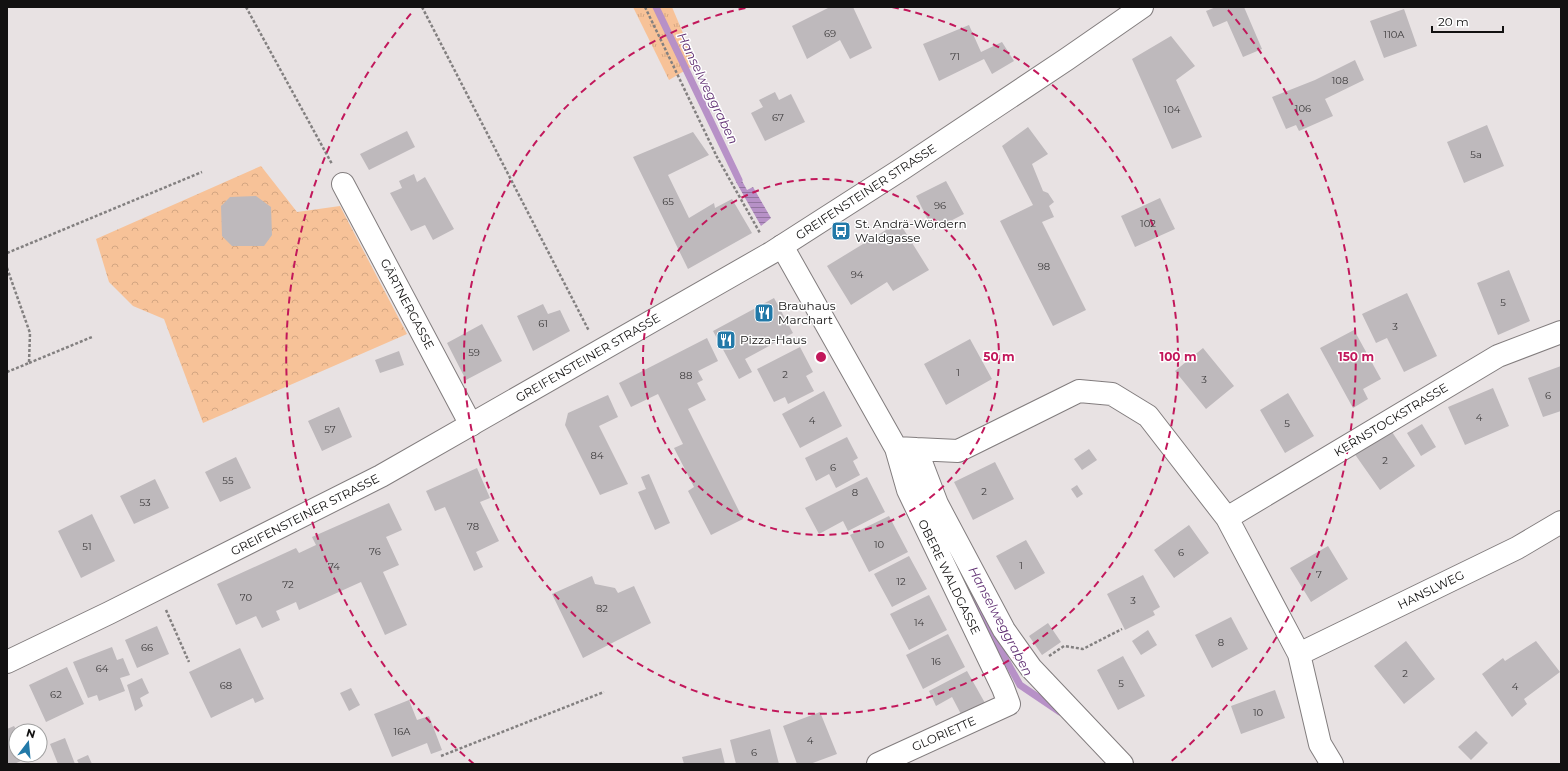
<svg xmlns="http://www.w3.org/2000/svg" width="1568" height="771" font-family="Montserrat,sans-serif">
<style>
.grass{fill:url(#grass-tufts)}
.forest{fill:url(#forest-crowns)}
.water{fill:url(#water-rules)}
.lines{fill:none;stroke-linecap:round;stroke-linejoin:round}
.stream{stroke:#b791c7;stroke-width:7}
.building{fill:#beb9bc}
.minor-casing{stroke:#827d7e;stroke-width:24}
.major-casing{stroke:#827d7e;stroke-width:24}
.path{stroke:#838080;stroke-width:2.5;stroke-dasharray:3 2;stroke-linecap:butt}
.minor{stroke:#fff;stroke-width:22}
.major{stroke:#fff;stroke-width:22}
.ring{fill:none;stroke:#c2185b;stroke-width:2;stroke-dasharray:7 5}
.labels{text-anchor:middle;stroke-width:3;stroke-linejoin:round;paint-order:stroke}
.number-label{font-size:10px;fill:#3d3b3c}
.street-label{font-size:12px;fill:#121111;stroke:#fff}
.poi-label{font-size:12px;fill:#121111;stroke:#fff;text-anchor:start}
.water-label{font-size:13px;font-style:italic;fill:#633375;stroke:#fff}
.centre{fill:#c2185b;stroke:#fff;stroke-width:2}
.ring-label{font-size:12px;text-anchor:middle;font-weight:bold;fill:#c2185b;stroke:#fff;stroke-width:3;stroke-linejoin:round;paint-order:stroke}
</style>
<defs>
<pattern id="grass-tufts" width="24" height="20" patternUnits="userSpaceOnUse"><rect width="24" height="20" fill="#f7c298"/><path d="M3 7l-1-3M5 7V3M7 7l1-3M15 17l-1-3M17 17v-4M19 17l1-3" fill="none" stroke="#d3a682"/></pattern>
<pattern id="forest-crowns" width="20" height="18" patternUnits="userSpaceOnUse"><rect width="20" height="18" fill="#f7c298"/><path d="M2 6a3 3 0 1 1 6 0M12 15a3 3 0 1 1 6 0" fill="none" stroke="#d3a682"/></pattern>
<pattern id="water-rules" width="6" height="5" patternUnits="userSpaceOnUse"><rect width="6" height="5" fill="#b791c7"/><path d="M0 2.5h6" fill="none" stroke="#9375a0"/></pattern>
</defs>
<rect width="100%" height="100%" fill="#e8e2e3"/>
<!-- grass -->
<path class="grass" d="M633,7H672L696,64L669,80Z"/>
<!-- forest -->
<path class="forest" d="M261,166L297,212L340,206L407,334L203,423L164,319L133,306L109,282L96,239Z"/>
<!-- water -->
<path class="water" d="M741,179L747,190L753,187L771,218L761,226L736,182Z"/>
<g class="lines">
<!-- stream -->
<path class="stream" d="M656,7L739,180
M971,591L995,640L1020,685L1060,712"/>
</g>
<!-- building -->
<path class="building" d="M830,7H853L872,48L850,59L840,40L807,59L792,26Z
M1216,7H1244L1262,49L1243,57L1227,21L1213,27L1206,11Z
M1404,9L1417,46L1384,58L1370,21Z
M969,25L981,52L1002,42L1014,61L992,74L984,59L939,81L923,44Z
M1171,36L1195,66L1176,80L1202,137L1172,149L1132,59Z
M1355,60L1364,80L1325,99L1333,116L1299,131L1296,125L1286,129L1272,97L1315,80Z
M775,92L779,100L791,94L805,122L765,141L751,113L763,107L759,100Z
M1487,125L1504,166L1464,183L1447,142Z
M1028,127L1048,154L1032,164L1043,191L1048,193L1054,202L1049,206L1054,217L1042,222L1086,310L1053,326L1000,221L1033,205L1002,146Z
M407,131L415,147L369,170L360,154Z
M693,132L709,155L668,175L689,218L714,203L715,208L732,199L752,233L688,269L633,157Z
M414,174L417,182L425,177L454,229L433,240L425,225L411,231L390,193L402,188L399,181Z
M946,181L964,214L933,230L916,196Z
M256,196L271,207L272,235L264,246H232L222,236L221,206L230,197Z
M1160,198L1175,229L1135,247L1121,216Z
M899,222L929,270L893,291L887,282L851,305L827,266Z
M1509,270L1530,321L1498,335L1477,283Z
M1407,293L1437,356L1404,372L1387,338L1376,343L1362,314Z
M774,298L793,333L745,359L752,372L739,379L713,331Z
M543,304L548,314L560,310L570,331L533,351L517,316Z
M482,324L502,361L466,380L447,343Z
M1354,330L1381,379L1363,389L1368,399L1353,408L1320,348Z
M707,338L718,361L698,371L703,380L697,383L706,400L688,409L743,519L711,535L688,491L694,487L674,448L683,444L658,394L631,407L619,383Z
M970,339L992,379L946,405L924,364Z
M800,347L813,372L806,376L814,391L788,404L785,397L774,402L757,369Z
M1203,348L1234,386L1206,409L1175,371Z
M399,351L404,365L380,373L375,360Z
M1561,366V411L1543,417L1528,378Z
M1493,388L1509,426L1465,445L1448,407Z
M824,391L842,426L800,448L782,414Z
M1288,393L1314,436L1285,453L1260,410Z
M608,395L618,417L599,426L628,484L600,495L565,425L568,413Z
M339,407L352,437L322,451L308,421Z
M1422,424L1436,447L1421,456L1407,433Z
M1390,429L1415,466L1380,490L1354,453Z
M847,437L858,458L853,461L860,475L836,488L829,474L816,481L805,458Z
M1089,449L1097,460L1082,470L1074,459Z
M236,457L251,488L220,502L205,472Z
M995,462L1014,499L973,520L954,482Z
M477,468L490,498L480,502L499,541L476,552L483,567L474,571L445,507L435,511L426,491Z
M649,474L670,523L655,530L638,492L646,489L641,477Z
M867,477L885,512L848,531L843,521L819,534L805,508Z
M155,479L169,508L134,524L120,496Z
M1077,485L1083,494L1077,498L1071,489Z
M389,503L402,530L386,537L399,565L383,572L407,625L385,635L361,582L299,610L296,602L276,611L280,620L262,628L256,616L236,625L217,584L296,548L299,553L316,545L312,537Z
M92,514L115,561L81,578L58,531Z
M889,516L908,552L869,572L850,535Z
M1189,525L1209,553L1174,578L1154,550Z
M1026,540L1045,573L1015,590L996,556Z
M1328,546L1348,579L1311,602L1290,568Z
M909,556L927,589L892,607L874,574Z
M1143,575L1160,607L1153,611L1155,615L1125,630L1107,594Z
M592,576L595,584L615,588L618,593L634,586L651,623L583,658L552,594Z
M929,595L947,630L909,650L890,614Z
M1231,617L1248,649L1212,668L1195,635Z
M1048,623L1061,642L1042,655L1029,636Z
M157,626L169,654L137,668L125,640Z
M1148,630L1157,645L1141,655L1132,641Z
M948,634L965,667L923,689L906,655Z
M1406,641L1435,679L1404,704L1374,666Z
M1536,641L1560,672L1524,699L1527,704L1512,717L1482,674L1503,658L1505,661Z
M112,647L117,660L123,658L130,675L120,678L125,691L99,701L97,695L88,698L73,662Z
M240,648L264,699L255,703L253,698L211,718L189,672Z
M1123,656L1145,696L1118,710L1097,670Z
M67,667L84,704L46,722L29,685Z
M967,671L985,703L962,716L952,697L936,706L929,691Z
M142,678L149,693L140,698L143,706L135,711L127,685Z
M351,688L360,705L349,711L340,693Z
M1275,690L1285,718L1241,734L1231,706Z
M409,700L417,720L429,716L442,750L431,754L427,743L392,757L374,714Z
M820,712L837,754L810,764H797L783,726Z
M14,726L17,731L16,755H27L28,758L14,764H7V729Z
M770,729L779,764H736L730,740Z
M1476,731L1488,743L1471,760L1458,747Z
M65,738L75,764H58L50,744Z
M721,748L725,764H684L682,757Z
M88,755L92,764H79L77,760Z"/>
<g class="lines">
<defs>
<path id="minor" d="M343,184L471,425
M782,246L896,448L916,449L937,504L1004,630L1031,668L1122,764
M916,449L958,451L1079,391L1112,394L1148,416L1227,518L1299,654L1320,744L1332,764
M1227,518L1498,356L1561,332
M1299,654L1517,548L1561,522
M878,764L1009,704L1003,688L908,490L896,448"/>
<path id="major" d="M7,662L109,613L381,476L771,253L902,169L1067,59L1142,7"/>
</defs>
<!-- minor casing -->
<use href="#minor" class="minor-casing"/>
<!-- major casing -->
<use href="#major" class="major-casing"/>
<!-- path -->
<path class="path" d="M246,7L332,164
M422,7L589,331
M645,7L717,157L760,233
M7,253L202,172
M7,268L30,333L29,363L7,372
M29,363L92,337
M166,610L189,662
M1049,656L1064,646L1083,649L1122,629
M441,756L604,692"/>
<!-- minor -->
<use href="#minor" class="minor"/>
<!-- major -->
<use href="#major" class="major"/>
</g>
<!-- distance rings -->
<g class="ring">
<circle cx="821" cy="357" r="178"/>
<path d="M892 7A357 357 0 1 1 750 7"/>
<path d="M474 764A535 535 0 0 1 414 10M1228 10A535 535 0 0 1 1168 764"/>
</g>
<!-- icons -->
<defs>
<symbol id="bus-square" viewBox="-11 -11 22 22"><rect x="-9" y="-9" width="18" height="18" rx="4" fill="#2279a8" stroke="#fff"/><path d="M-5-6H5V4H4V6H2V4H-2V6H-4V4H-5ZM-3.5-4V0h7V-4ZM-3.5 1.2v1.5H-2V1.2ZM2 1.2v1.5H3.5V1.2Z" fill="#fff"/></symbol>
<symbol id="restaurant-square" viewBox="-11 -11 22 22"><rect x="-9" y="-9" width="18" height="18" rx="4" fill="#2279a8" stroke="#fff"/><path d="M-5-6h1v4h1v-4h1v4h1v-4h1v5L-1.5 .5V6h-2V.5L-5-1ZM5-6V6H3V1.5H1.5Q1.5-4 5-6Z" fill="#fff"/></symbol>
</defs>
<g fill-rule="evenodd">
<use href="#bus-square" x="830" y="220" width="22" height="22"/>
<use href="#restaurant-square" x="753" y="302" width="22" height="22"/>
<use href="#restaurant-square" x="715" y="329" width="22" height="22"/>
</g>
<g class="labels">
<!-- number labels -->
<g class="number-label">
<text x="830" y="37">69</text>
<text x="1394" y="38">110A</text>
<text x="955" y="60">71</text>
<text x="1340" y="84">108</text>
<text x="1303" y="112">106</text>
<text x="1172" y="113">104</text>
<text x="778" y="121">67</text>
<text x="1476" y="158">5a</text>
<text x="668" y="205">65</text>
<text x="940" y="209">96</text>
<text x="1148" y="227">102</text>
<text x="1044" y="270">98</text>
<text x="857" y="278">94</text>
<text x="1503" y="306">5</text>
<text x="543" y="327">61</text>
<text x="1395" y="330">3</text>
<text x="474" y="356">59</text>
<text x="958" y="376">1</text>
<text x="785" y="378">2</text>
<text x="686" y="379">88</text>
<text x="1204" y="383">3</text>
<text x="1548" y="399">6</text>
<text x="1479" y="421">4</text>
<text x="812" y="424">4</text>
<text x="1287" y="427">5</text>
<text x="330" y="433">57</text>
<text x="597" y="459">84</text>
<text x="1385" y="464">2</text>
<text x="833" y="471">6</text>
<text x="228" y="484">55</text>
<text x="984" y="495">2</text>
<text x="855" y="496">8</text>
<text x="145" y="506">53</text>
<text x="473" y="530">78</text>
<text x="879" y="548">10</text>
<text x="87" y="550">51</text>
<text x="375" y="555">76</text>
<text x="1181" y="556">6</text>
<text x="1021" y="569">1</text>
<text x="334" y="570">74</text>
<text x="1319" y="578">7</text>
<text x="901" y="585">12</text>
<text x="288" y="588">72</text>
<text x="246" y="601">70</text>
<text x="1133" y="604">3</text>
<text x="602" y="612">82</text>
<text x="919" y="626">14</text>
<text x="1221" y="646">8</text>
<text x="147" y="651">66</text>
<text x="936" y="665">16</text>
<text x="102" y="672">64</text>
<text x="1405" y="677">2</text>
<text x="1121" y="687">5</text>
<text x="226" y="689">68</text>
<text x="1515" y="690">4</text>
<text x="56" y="698">62</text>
<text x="1258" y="716">10</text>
<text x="402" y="735">16A</text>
<text x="810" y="744">4</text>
<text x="754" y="756">6</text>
</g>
<!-- street labels -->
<g class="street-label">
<text transform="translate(866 192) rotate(-33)" y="4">GREIFENSTEINER STRASSE</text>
<text transform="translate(407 304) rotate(62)" y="4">GÄRTNERGASSE</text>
<text transform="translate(588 358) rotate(-30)" y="4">GREIFENSTEINER STRASSE</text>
<text transform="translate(1391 420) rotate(-31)" y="4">KERNSTOCKSTRASSE</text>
<text transform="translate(305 515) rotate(-27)" y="4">GREIFENSTEINER STRASSE</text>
<text transform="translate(949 577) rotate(64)" y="4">OBERE WALDGASSE</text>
<text transform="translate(1431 590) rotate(-26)" y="4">HANSLWEG</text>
<text transform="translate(944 734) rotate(-24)" y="4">GLORIETTE</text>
</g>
<!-- poi labels -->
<g class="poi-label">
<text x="855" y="228">St. Andrä-Wördern<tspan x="855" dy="14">Waldgasse</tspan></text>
<text x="778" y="310">Brauhaus<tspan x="778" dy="14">Marchart</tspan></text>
<text x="740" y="344">Pizza-Haus</text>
</g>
<!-- water labels -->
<g class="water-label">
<text transform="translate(708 88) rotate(64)" y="5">Hanselweggraben</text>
<text transform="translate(1001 621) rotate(62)" y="5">Hanselweggraben</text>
</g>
</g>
<circle cx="821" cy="357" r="6" class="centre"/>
<g class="ring-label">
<text x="999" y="361">50 m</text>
<text x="1178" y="361">100 m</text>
<text x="1356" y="361">150 m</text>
</g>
<!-- border -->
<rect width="1568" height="771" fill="none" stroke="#121111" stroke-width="16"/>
<!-- north arrow -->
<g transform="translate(28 743) rotate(16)"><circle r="19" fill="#ffffff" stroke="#a0a0a0"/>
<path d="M0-3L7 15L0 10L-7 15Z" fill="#2279a8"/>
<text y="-6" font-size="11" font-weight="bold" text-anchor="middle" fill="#121111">N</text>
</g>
<!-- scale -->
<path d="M1432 26v6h71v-6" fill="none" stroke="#121111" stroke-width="2"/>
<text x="1438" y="26" font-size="12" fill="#121111" stroke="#ffffff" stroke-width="3" paint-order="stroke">20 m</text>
</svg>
